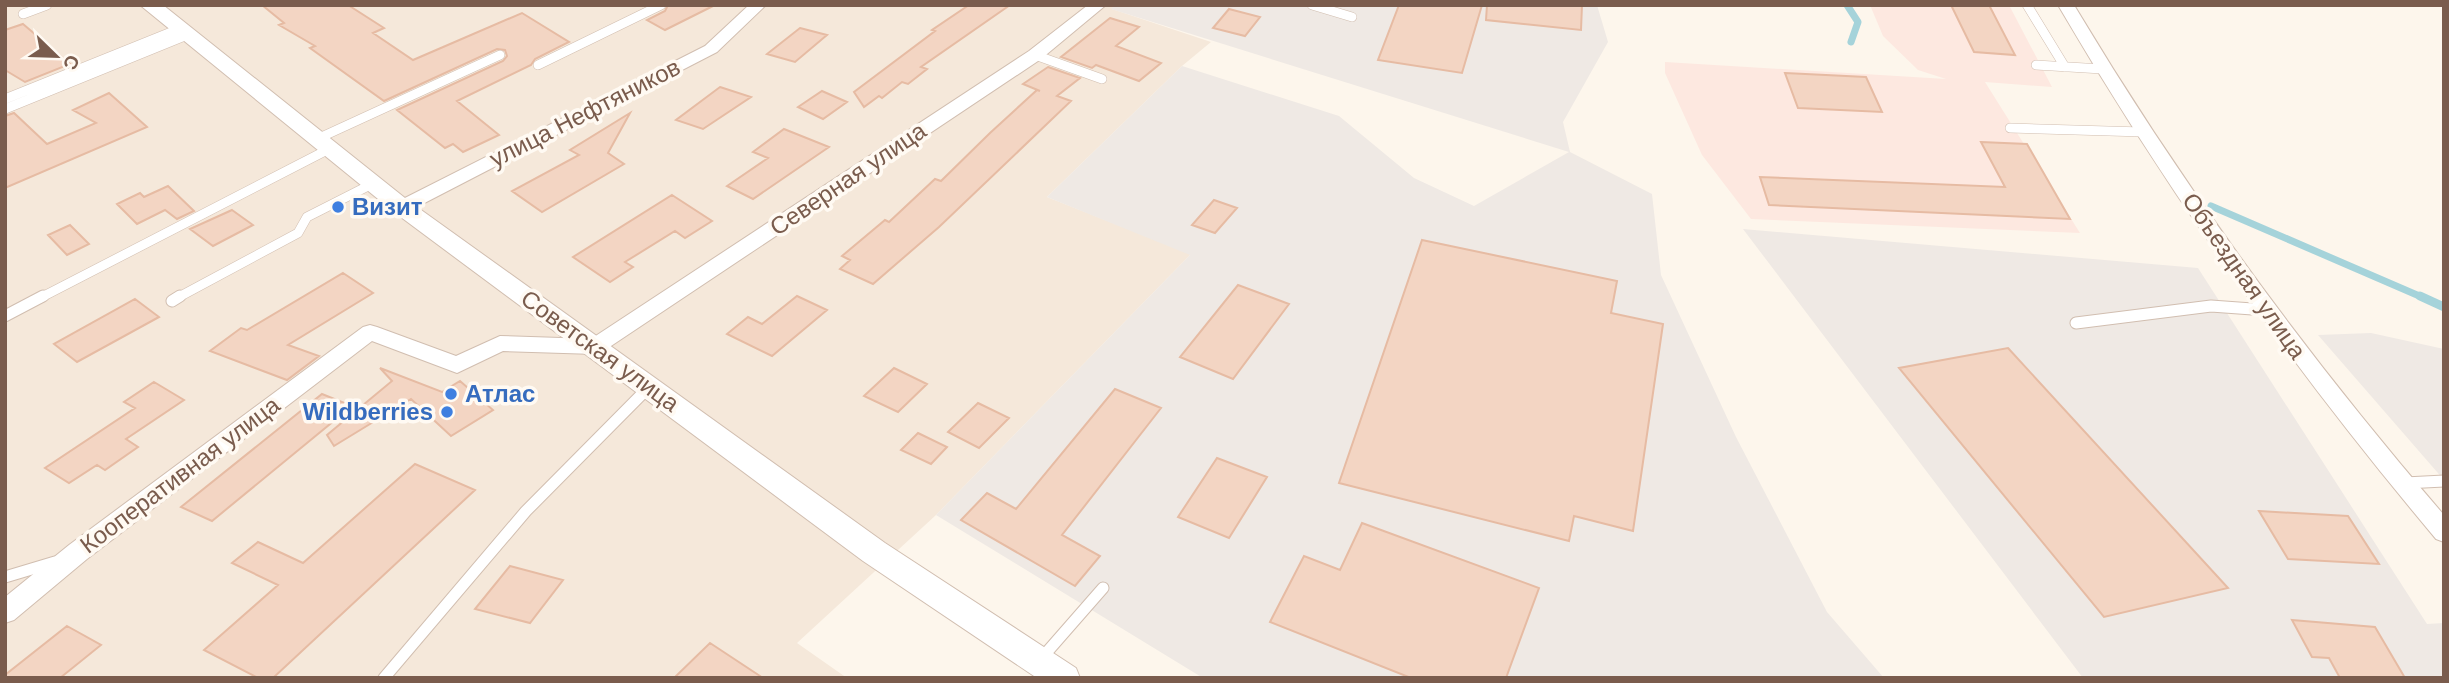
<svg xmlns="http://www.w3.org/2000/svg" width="2449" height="683" font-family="Helvetica,sans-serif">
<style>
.residential{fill:#f5e8da}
.commercial{fill:#fde8e0}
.industrial{fill:#efe9e4}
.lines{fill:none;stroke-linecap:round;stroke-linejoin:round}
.stream-far1{stroke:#a5d3da;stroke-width:7}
.stream{stroke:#a5d3da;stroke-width:9}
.building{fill:#f3d5c3;stroke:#e6bba3;stroke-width:2}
.service-far1-casing{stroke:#d1beb0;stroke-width:10}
.service-casing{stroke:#d1beb0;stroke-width:13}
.minor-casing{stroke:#d1beb0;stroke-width:2}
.tertiary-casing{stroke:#d1beb0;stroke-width:2}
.service-far1{stroke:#fff;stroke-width:9}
.service{stroke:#fff;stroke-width:11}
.minor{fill:#fff;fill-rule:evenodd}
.tertiary{fill:#fff;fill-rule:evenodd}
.shop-dot{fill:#3f7fe0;stroke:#fffaf3;stroke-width:2.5}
.labels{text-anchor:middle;stroke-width:7;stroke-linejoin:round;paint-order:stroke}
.street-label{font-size:24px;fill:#7a5c4d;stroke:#fffaf3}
.shop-label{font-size:24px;font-weight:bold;fill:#366cbe;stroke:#fffaf3;text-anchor:start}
</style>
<rect width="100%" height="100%" fill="#fdf6ec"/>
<!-- residential -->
<path class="residential" d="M5,5H1115L1112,9L1211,42L1182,66L1047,197L1191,254L936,515L797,643L847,678H5Z"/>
<!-- commercial -->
<path class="commercial" d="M1870,5H2009L2052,87L1985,82L2080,233L1751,219L1702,155L1665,73V62L1946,79L1918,70L1883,36Z"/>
<!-- industrial -->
<path class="industrial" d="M1115,5H1597L1608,42L1563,122L1570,152L1652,194L1661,275L1736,437L1827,612L1884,678H1203L936,515L1190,255L1047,197L1182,66L1339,116L1414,178L1474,206L1569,152L1111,9Z
M1743,229L2198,268L2427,624L2444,623V678H2083Z
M2371,333L2444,349V480L2318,335Z"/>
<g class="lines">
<!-- stream-far1 -->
<path class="stream-far1" d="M1847,5L1858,22L1851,42
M2211,206L2424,298"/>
<!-- stream -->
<path class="stream" d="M2420,296L2444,307"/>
</g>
<!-- building -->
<path class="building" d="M262,5H348L384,28L373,33L413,60L522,13L569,42L535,59L531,65L457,101L499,135L463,152L453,144L445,148L397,110L503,61L507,56L505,50L497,49L384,101L310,48L315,46L279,25L284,23Z
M668,5H715L665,30L647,20L665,11Z
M969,5H1010L921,67L927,69L908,84L902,82L882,98L879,96L864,107L854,92L935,31L932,30Z
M1399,5H1482L1462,73L1378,60Z
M1487,5H1582L1581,30L1486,20Z
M1951,5H1989L2015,55L1974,52Z
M1229,9L1260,17L1245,36L1213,28Z
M1110,18L1139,27L1116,46L1161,63L1139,81L1096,65L1092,68L1061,57Z
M23,24L70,64L25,82L5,70V30Z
M800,28L827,35L795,62L767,54Z
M1048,67L1080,78L1057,96L1071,101L939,227L873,284L840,269L850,260L842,256L885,220L889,222L935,179L941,181L990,133L1037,90L1040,91L1023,84Z
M1785,73L1866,77L1882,112L1798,108Z
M720,87L751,97L703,129L676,120Z
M822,91L847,102L823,119L798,107Z
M109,93L147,127L5,188V116L14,113L47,144L96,123L73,110Z
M630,113L608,153L624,164L542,212L512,191L579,155L570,150Z
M784,129L829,147L753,199L727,186L768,158L753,152Z
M1981,142L2027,144L2070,219L1769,205L1760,177L2005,187Z
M168,186L194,211L177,219L165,210L137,224L117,204L140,193L144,197Z
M672,195L712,221L685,238L675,231L625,262L633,267L610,282L573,257Z
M1214,200L1237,208L1215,233L1192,225Z
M232,210L253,225L213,246L190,229Z
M70,225L89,244L67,255L48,235Z
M1422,240L1617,281L1611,313L1663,324L1633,531L1574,516L1569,541L1339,483Z
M343,273L373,293L288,345L319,356L287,380L210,351L241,328L247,330Z
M1238,285L1289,304L1233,379L1180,357Z
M797,296L827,310L772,356L727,334L748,317L762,324Z
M135,299L159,317L77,362L54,344Z
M2008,348L2228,588L2104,617L1899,368Z
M380,368L442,392L460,381L493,410L451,436L411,399L334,446L327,435L392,381Z
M894,368L927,384L898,412L864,396Z
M154,382L184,400L126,439L138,447L105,470L97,465L69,483L45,468L135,408L124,402Z
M1115,389L1161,408L1062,535L1100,556L1075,586L961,520L987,493L1016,509Z
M322,394L352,406L212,521L181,507Z
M978,403L1009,418L979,448L948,432Z
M918,433L947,447L931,464L901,450Z
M1217,458L1267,477L1229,538L1178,517Z
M415,464L475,490L273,678H258L204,650L278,585L232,563L258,542L303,563Z
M2259,511L2348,516L2379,564L2288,559Z
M1362,523L1539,588L1506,678H1411L1270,622L1304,556L1340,570Z
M510,566L563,580L530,623L475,609Z
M2292,620L2375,627L2405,678H2340L2329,658L2312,657Z
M67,626L101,645L60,678H5V675Z
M710,643L763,678H674Z"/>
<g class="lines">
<defs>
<path id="service-far1" d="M1312,5L1352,17
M2027,5L2065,67
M23,14L47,5
M1035,55L1102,79
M538,65L661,5
M2036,65L2102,69
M5,99L179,29
M5,109L187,35
M2010,128L2143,132
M317,139L500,55
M40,298L329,149
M177,298L298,233L307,217L372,184"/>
<path id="service" d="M172,301L180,296
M5,316L43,296
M2076,323L2211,306L2266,310
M2405,483L2444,481
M5,577L55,562
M1040,660L1103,588
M384,678L526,511L649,387"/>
<path id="minor" d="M749,5H766L717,52L409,211H395L393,207L395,203L705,46Z
M1088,5H1106L1041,59L602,352L595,354L503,351L457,373L372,341L87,559L14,620L5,623V597L69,545L363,327L370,325L377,327L456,356L500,336L591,339L1029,51Z
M2058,5H2074C2183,187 2306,355 2444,515V542L2436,539C2295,371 2169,195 2058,5Z"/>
<path id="tertiary" d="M140,5H163L410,202L885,543L1076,668L1080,678H1037L863,561L394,212Z"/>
</defs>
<!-- service-far1 casing -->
<use href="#service-far1" class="service-far1-casing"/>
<!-- service casing -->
<use href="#service" class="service-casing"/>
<!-- minor casing -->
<use href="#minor" class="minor-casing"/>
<!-- tertiary casing -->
<use href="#tertiary" class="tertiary-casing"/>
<!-- service-far1 -->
<use href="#service-far1" class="service-far1"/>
<!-- service -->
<use href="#service" class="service"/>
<!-- minor -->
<use href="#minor" class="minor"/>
<!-- tertiary -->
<use href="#tertiary" class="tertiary"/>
</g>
<!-- markers -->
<g class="shop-dot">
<circle cx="338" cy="207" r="7"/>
<circle cx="451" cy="394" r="7"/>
<circle cx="447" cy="412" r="7"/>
</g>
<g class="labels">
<!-- street labels -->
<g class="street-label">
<text transform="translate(585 113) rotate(-27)" y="8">улица Нефтяников</text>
<text transform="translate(848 179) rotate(-34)" y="8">Северная улица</text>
<text transform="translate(2244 276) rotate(55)" y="8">Объездная улица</text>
<text transform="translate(600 351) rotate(36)" y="8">Советская улица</text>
<text transform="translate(180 475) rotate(-37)" y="8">Кооперативная улица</text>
</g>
<!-- shop labels -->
<g class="shop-label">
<text x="352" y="215">Визит</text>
<text x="465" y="402">Атлас</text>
<text x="433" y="420" text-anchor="end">Wildberries</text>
</g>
</g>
<!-- border -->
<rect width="2449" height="683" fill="none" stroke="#7a5c4d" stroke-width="14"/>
<!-- north arrow -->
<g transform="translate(56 56) rotate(113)" stroke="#fffaf3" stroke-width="5" paint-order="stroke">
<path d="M0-5L12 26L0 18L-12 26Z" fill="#7a5c4d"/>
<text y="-10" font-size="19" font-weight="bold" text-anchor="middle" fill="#7a5c4d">С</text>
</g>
</svg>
